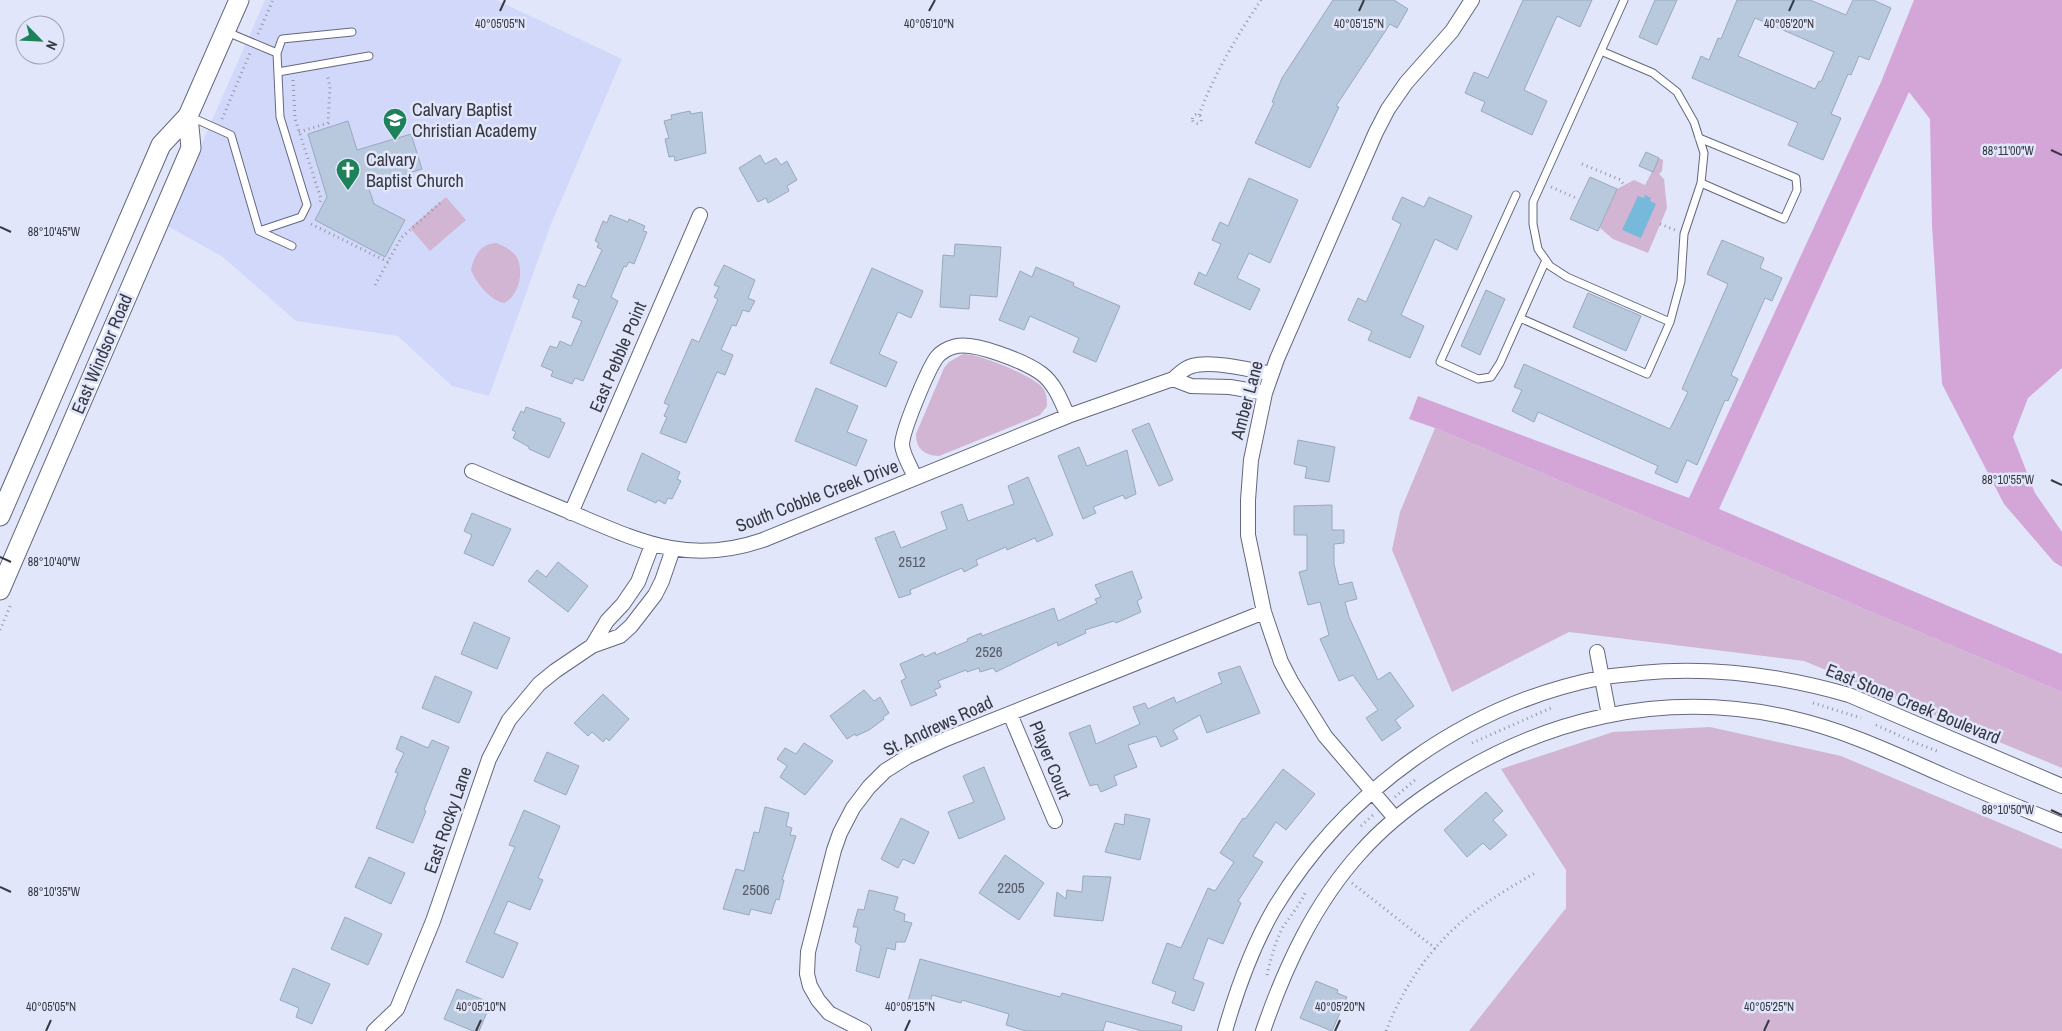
<svg xmlns="http://www.w3.org/2000/svg" width="2062" height="1031" font-family="'Archivo Narrow',sans-serif">
<style>
.built{fill:#d2d8f9}
.green{fill:#d1b5d3}
.forest{fill:#d3a6d7}
.water{fill:#77b9db}
.building{fill:#b8c9de;stroke:#98a9bd;fill-rule:evenodd}
.lines{fill:none;stroke-linecap:round;stroke-linejoin:round}
.service-casing{stroke:#64687e;stroke-width:9}
.minor-casing{stroke:#64687e;stroke-width:16}
.secondary-casing{stroke:#64687e;stroke-width:21}
.path{stroke:#9497a6;stroke-width:3;stroke-dasharray:1 4;stroke-linecap:butt}
.service{stroke:#fff;stroke-width:7}
.minor{stroke:#fff;stroke-width:14}
.secondary{stroke:#fff;stroke-width:19}
.ticks{fill:none;stroke:#363842;stroke-width:2}
.labels{text-anchor:middle;stroke-width:5;stroke-linejoin:round;paint-order:stroke}
.number-label{font-size:15px;fill:#565c69}
.poi-label{font-size:18px;fill:#363842;stroke:#e2e6fa;text-anchor:start}
.street-label{font-size:18px;fill:#363842;stroke:#e2e6fa}
.ticks-label{font-size:12px;text-anchor:middle;fill:#363842;stroke:#e2e6fa;stroke-width:5;stroke-linejoin:round;paint-order:stroke}
</style>
<rect width="100%" height="100%" fill="#e2e6fa"/>
<!-- built -->
<path class="built" d="M265,0H496L622,59L551,224L489,396L452,386L398,336L296,321L223,257L166,225Z"/>
<!-- green -->
<path class="green" d="M1659,158L1663,160L1662,171L1659,174L1664,179L1667,208L1648,253L1613,239L1600,228L1617,189L1634,180L1645,185Z
M446,197L466,220L430,251L410,228Z
M496,243C502,245 512,250 516,256C525,270 519,296 504,303C490,300 476,283 471,270C474,256 480,244 496,243Z
M963,354C980,354 1031,375 1042,387C1047,393 1047,399 1047,406L1040,415L939,456C924,455 916,449 916,434L944,368L949,362Z
M1435,428L2062,692V768L1804,661L1569,632L1452,692L1392,550L1400,512Z
M1710,727L1841,756L2062,849V1031H1469L1566,908V870L1501,769L1613,732Z"/>
<!-- forest -->
<path class="forest" d="M1914,0H2062V368L2028,398L2013,437L2035,493L2062,532V567L2054,562L2004,504L1942,384L1932,225L1930,119L1909,92L1719,509L2062,654V692L1435,428L1409,419L1418,396L1689,498L1881,82Z"/>
<!-- water -->
<path class="water" d="M1645,195L1651,198L1650,201L1656,204L1641,238L1622,230L1638,196L1644,198Z"/>
<!-- building -->
<path class="building" d="M1333,0H1394L1408,9L1397,28L1390,24L1336,106L1339,107L1310,168L1255,143L1274,103L1272,102L1282,78Z
M1523,0H1592L1580,27L1557,16L1524,90L1547,101L1532,135L1481,111L1485,102L1465,93L1474,72L1488,78Z
M1655,0H1677L1657,45L1639,37Z
M1737,0H1810L1846,15L1853,0H1873L1891,8L1869,60L1859,56L1851,75L1848,74L1831,114L1841,118L1823,160L1788,145L1798,123L1692,78L1701,56L1709,60L1718,38L1721,39ZM1755,18L1834,52L1821,82L1819,81L1815,89L1738,56Z
M690,111L691,114L702,112L706,153L675,161L674,156L669,157L665,139L669,138L664,121L672,119L671,115Z
M348,121L357,150L411,134L422,169L368,186L374,204L405,220L385,257L315,220L327,197L308,134Z
M1646,152L1659,158L1653,172L1639,166Z
M760,155L765,164L776,158L781,165L787,161L797,180L787,186L789,191L768,203L766,198L758,202L739,168Z
M1590,177L1617,189L1598,231L1570,219Z
M1249,178L1298,200L1270,263L1249,253L1237,278L1260,289L1250,310L1194,284L1199,272L1206,276L1221,244L1212,240L1220,222L1228,226Z
M1402,197L1424,207L1429,197L1472,216L1457,250L1435,239L1401,315L1424,326L1410,358L1368,340L1372,331L1348,320L1358,298L1366,302L1401,224L1392,219Z
M610,215L628,222L629,219L645,226L643,231L647,232L634,264L629,262L626,267L624,266L611,297L618,301L583,381L575,378L572,384L551,376L553,371L541,366L550,346L557,348L560,341L571,346L582,321L572,317L579,300L573,297L578,284L585,287L602,250L597,247L599,243L595,241L603,221L607,223Z
M1722,240L1764,258L1760,268L1782,278L1772,301L1765,298L1731,375L1738,379L1728,401L1725,400L1697,465L1687,460L1677,483L1655,473L1658,466L1538,412L1534,422L1512,411L1522,390L1514,387L1524,364L1670,429L1688,392L1682,389L1728,284L1707,274Z
M955,244L1001,247L997,297L970,295L969,309L940,307L943,255L954,256Z
M724,265L755,280L748,298L755,301L749,312L743,310L736,326L732,325L721,350L733,355L725,375L717,372L686,443L660,433L667,417L664,416L669,405L664,403L692,339L699,342L718,299L714,297L719,287L714,285Z
M1036,267L1074,283L1073,286L1120,306L1096,362L1073,352L1079,338L1030,316L1024,330L999,320L1020,271L1032,277Z
M872,268L923,291L911,318L898,312L879,354L897,362L886,387L830,363Z
M1486,290L1505,299L1480,355L1461,346Z
M1588,293L1641,316L1626,351L1573,327Z
M816,388L858,406L847,432L867,440L856,466L795,441Z
M526,407L561,419L560,421L565,423L549,458L529,449V447L513,438L516,432L512,430L521,411L524,413Z
M1149,423L1173,480L1159,486L1132,430Z
M1298,440L1335,447L1329,482L1305,478L1307,467L1294,464Z
M1079,447L1087,466L1127,450L1136,494L1125,499L1123,495L1093,507L1096,513L1083,519L1058,456Z
M642,453L680,472L677,479L681,481L672,499L668,498L665,504L658,500L656,503L627,490Z
M1028,477L1053,535L1037,542L1035,538L1007,550L1006,547L976,560L978,565L964,572L962,568L910,590L911,594L899,598L875,538L894,531L901,548L947,529L941,512L962,504L968,521L1014,504L1008,486Z
M1332,505V530H1344V543L1334,544V564L1339,585L1352,582L1357,599L1345,602L1349,617L1378,680L1390,672L1414,706L1395,720L1401,728L1382,741L1366,718L1378,710L1353,675L1339,681L1320,639L1329,635L1320,602L1308,605L1299,572L1307,570V535H1294V506Z
M472,513L511,529L493,566L464,553L472,535L464,531Z
M558,562L588,586L568,612L528,581L537,570L546,577Z
M1132,571L1142,598L1137,601L1141,612L1116,623L1114,621L1085,630L1086,633L1058,646L1057,642L996,672L993,668L980,672L979,668L967,672L966,670L938,681L941,687L934,690L937,695L911,706L901,681L906,678L900,664L923,654L925,657L935,652L936,655L968,641L967,639L981,633L982,636L1054,608L1058,621L1097,603L1095,599L1101,597L1095,585Z
M474,622L510,638L497,669L461,654Z
M1240,666L1260,713L1207,733L1200,715L1173,730L1178,739L1161,747L1156,736L1128,745L1137,767L1114,776L1117,785L1101,792L1097,784L1090,786L1069,733L1090,725L1096,744L1140,724L1133,707L1145,703L1148,709L1174,697L1176,703L1222,683L1218,673Z
M435,676L472,692L459,723L422,708Z
M864,690L874,701L880,697L889,713L883,717L884,719L869,730L856,736L855,734L847,739L830,716Z
M603,694L629,719L609,741L606,738L603,742L592,732L588,736L574,723Z
M401,736L428,748L432,740L449,747L424,810L426,811L413,843L376,828L398,773L395,772L404,753L396,749Z
M804,743L833,761L805,795L780,777L787,766L777,759L785,748L796,754Z
M547,752L579,766L566,795L534,781Z
M984,767L1005,819L959,839L948,812L974,802L963,776Z
M1283,769L1315,794L1286,830L1276,822L1253,856L1263,862L1238,901L1241,903L1223,944L1208,938L1193,979L1204,983L1194,1011L1172,1003L1176,992L1152,983L1167,943L1181,948L1208,888L1215,891L1234,862L1220,853L1243,818L1245,819Z
M1486,792L1503,811L1493,820L1507,835L1490,850L1483,843L1467,857L1444,830Z
M765,807L789,813L786,826L792,828L790,835L796,836L782,880H784L779,900L776,899L771,914L751,909L749,915L723,909L736,869L744,871L754,832L759,833Z
M524,810L560,826L538,878L543,880L530,910L508,901L494,933L518,943L503,978L466,962L515,847L509,845Z
M1125,814L1150,819L1140,860L1105,852L1115,823L1124,825Z
M901,818L929,832L914,864L903,859L898,868L881,859Z
M1005,855L1044,883L1019,920L979,893Z
M369,857L405,873L391,904L355,887Z
M1083,876L1111,877L1103,921L1054,916L1057,892L1066,899L1067,890L1082,892Z
M869,890L898,897L894,910L905,914L904,921L912,923L905,942H896L895,950L887,948L879,978L856,971L861,946L855,942L858,927H853L858,909L864,910Z
M345,917L382,934L368,965L331,949Z
M920,959L1060,997L1062,993L1182,1026L1181,1031H1142L1106,1021L1103,1031H1026L1006,1025L1009,1014L962,1000L961,1003L932,995L929,1007L908,1001Z
M293,968L330,984L312,1024L296,1017L299,1008L280,1000Z
M1316,981L1338,990L1337,993L1347,997L1332,1031L1300,1018Z
M457,989L491,1003L479,1031H473L444,1019Z"/>
<g class="lines">
<defs>
<path id="service" d="M1624,0L1533,202V224L1538,249L1550,266L1567,277L1670,322
M277,53L282,39L352,32
M278,72L369,56
M191,117L231,135L259,231L301,217L307,205L280,117L277,53L227,32
M1699,138L1796,178L1797,190L1784,219L1701,183
M1516,195L1440,362L1478,379L1491,377L1500,363L1546,260
M259,231L292,246
M1520,318L1647,374L1670,322L1681,281L1684,234L1701,183L1704,153L1694,122L1677,92L1653,73L1601,51"/>
<path id="minor" d="M1173,379L1191,386L1230,387L1265,393
M472,471C504,485 537,498 570,512C639,541 687,566 763,540L1068,416L1173,379C1179,374 1184,368 1192,366C1211,360 1252,370 1271,374
M915,477C911,468 903,455 902,445C902,431 928,369 937,357C940,353 948,348 953,347C972,340 1026,362 1042,374C1055,384 1061,401 1068,416
M571,513L700,215
M592,646L607,621L623,604L638,582L652,545
M1597,652L1609,715
M1010,714L1055,821
M1395,818L1325,736L1292,683L1281,662L1264,612L1248,535V500L1251,460L1265,393L1277,359L1376,132L1388,109L1406,83L1452,31L1472,0
M374,1031L397,1009L433,921L489,759L509,720L539,684L555,671L592,646L620,636L631,626L655,595L662,581L673,549
M864,1031L829,1013L818,1000L810,986L807,974L808,952L834,850L840,833L853,808L869,787L885,771L907,757L946,739L1264,612
M1225,1031C1237,989 1252,947 1274,909C1345,791 1465,705 1600,678C1613,675 1627,675 1640,673C1712,666 1780,675 1849,695L2062,786
M1263,1031C1285,967 1314,904 1360,853C1382,828 1407,808 1434,790C1540,718 1664,689 1791,718C1845,730 1895,754 1945,776C1984,793 2023,809 2062,825"/>
<path id="secondary" d="M0,516L161,145L188,116L239,0
M0,590L191,148L188,116"/>
</defs>
<!-- service casing -->
<use href="#service" class="service-casing"/>
<!-- minor casing -->
<use href="#minor" class="minor-casing"/>
<!-- secondary casing -->
<use href="#secondary" class="secondary-casing"/>
<!-- path -->
<path class="path" d="M258,34L273,0
M293,80L295,119L321,199L319,204
M1192.5 119a4.5 4.5 0 1 1 9 0a4.5 4.5 0 1 1-9 0Z
M1199,115C1214,74 1237,36 1261,0
M222,119L250,53
M299,132L328,123L330,87L327,74
M1582,164L1621,180L1624,185
M1551,187L1576,198
M311,224L388,262
M1660,224L1675,230
M375,285L401,238L441,202
M0,630L11,604
M1813,703L1861,718
M1876,725L1916,743L1937,751
M1472,743L1551,708
M1395,797L1415,780
M1361,826L1373,815
M1352,883L1436,949
M1267,975C1271,958 1275,942 1283,927C1291,915 1300,905 1306,891
M1386,1031C1401,992 1427,952 1459,924C1482,904 1509,888 1535,873"/>
<!-- service -->
<use href="#service" class="service"/>
<!-- minor -->
<use href="#minor" class="minor"/>
<!-- secondary -->
<use href="#secondary" class="secondary"/>
</g>
<!-- ticks -->
<path class="ticks" d="M500,11L505,0M929,11L935,0M1359,11L1364,0M1789,11L1794,0M2051,150L2062,155M0,227L11,232M2051,480L2062,485M0,557L11,562M2051,810L2062,815M0,887L11,892M46,1031L51,1020M476,1031L481,1020M905,1031L910,1020M1335,1031L1340,1020M1764,1031L1769,1020"/>
<!-- icons -->
<defs>
<symbol id="school-pin" viewBox="-11 -11 22 30"><path d="M0 17L-7.5 6A9.5 9.5 0 1 1 7.5 6Z" fill="#1d815a" stroke="#e2e6fa"/><path d="M0-5L7-2L0 1L-7-2ZM-4 1L0 2.5L4 1V4Q0 6-4 4Z" fill="#fff"/></symbol>
<symbol id="church-pin" viewBox="-11 -11 22 30"><path d="M0 17L-7.5 6A9.5 9.5 0 1 1 7.5 6Z" fill="#1d815a" stroke="#e2e6fa"/><path d="M-1.2-6h2.4v3.5h3.3v2.4h-3.3V6h-2.4V-.1h-3.3v-2.4h3.3Z" fill="#fff"/></symbol>
</defs>
<g fill-rule="evenodd">
<use href="#school-pin" x="381" y="106" width="28" height="38"/>
<use href="#church-pin" x="334" y="156" width="28" height="38"/>
</g>
<g class="labels">
<!-- number labels -->
<g class="number-label">
<text x="912" y="567">2512</text>
<text x="989" y="657">2526</text>
<text x="1011" y="893">2205</text>
<text x="756" y="895">2506</text>
</g>
<!-- poi labels -->
<g class="poi-label">
<text x="412" y="116">Calvary Baptist<tspan x="412" dy="21">Christian Academy</tspan></text>
<text x="366" y="166">Calvary<tspan x="366" dy="21">Baptist Church</tspan></text>
</g>
<!-- street labels -->
<g class="street-label">
<text transform="translate(102 354) rotate(-67)" y="6">East Windsor Road</text>
<text transform="translate(618 357) rotate(-67)" y="6">East Pebble Point</text>
<text transform="translate(1247 400) rotate(-75)" y="6">Amber Lane</text>
<text transform="translate(817 496) rotate(-21)" y="6">South Cobble Creek Drive</text>
<text transform="translate(1913 704) rotate(22)" y="6">East Stone Creek Boulevard</text>
<text transform="translate(938 726) rotate(-25)" y="6">St. Andrews Road</text>
<text transform="translate(1050 760) rotate(68)" y="6">Player Court</text>
<text transform="translate(448 820) rotate(-71)" y="6">East Rocky Lane</text>
</g>
</g>
<g class="ticks-label">
<text x="500" y="28">40°05'05"N</text>
<text x="929" y="28">40°05'10"N</text>
<text x="1359" y="28">40°05'15"N</text>
<text x="1789" y="28">40°05'20"N</text>
<text x="2008" y="155">88°11'00"W</text>
<text x="54" y="236">88°10'45"W</text>
<text x="2008" y="484">88°10'55"W</text>
<text x="54" y="566">88°10'40"W</text>
<text x="2008" y="814">88°10'50"W</text>
<text x="54" y="896">88°10'35"W</text>
<text x="51" y="1011">40°05'05"N</text>
<text x="481" y="1011">40°05'10"N</text>
<text x="910" y="1011">40°05'15"N</text>
<text x="1340" y="1011">40°05'20"N</text>
<text x="1769" y="1011">40°05'25"N</text>
</g>
<!-- north arrow -->
<g transform="translate(40 40) rotate(114)"><circle r="24" fill="#e2e6fa" stroke="#9da0b0"/>
<path d="M0-4L9 19L0 12L-9 19Z" fill="#1d815a"/>
<text y="-8" font-size="14" font-weight="bold" text-anchor="middle" fill="#363842">N</text>
</g>
</svg>
